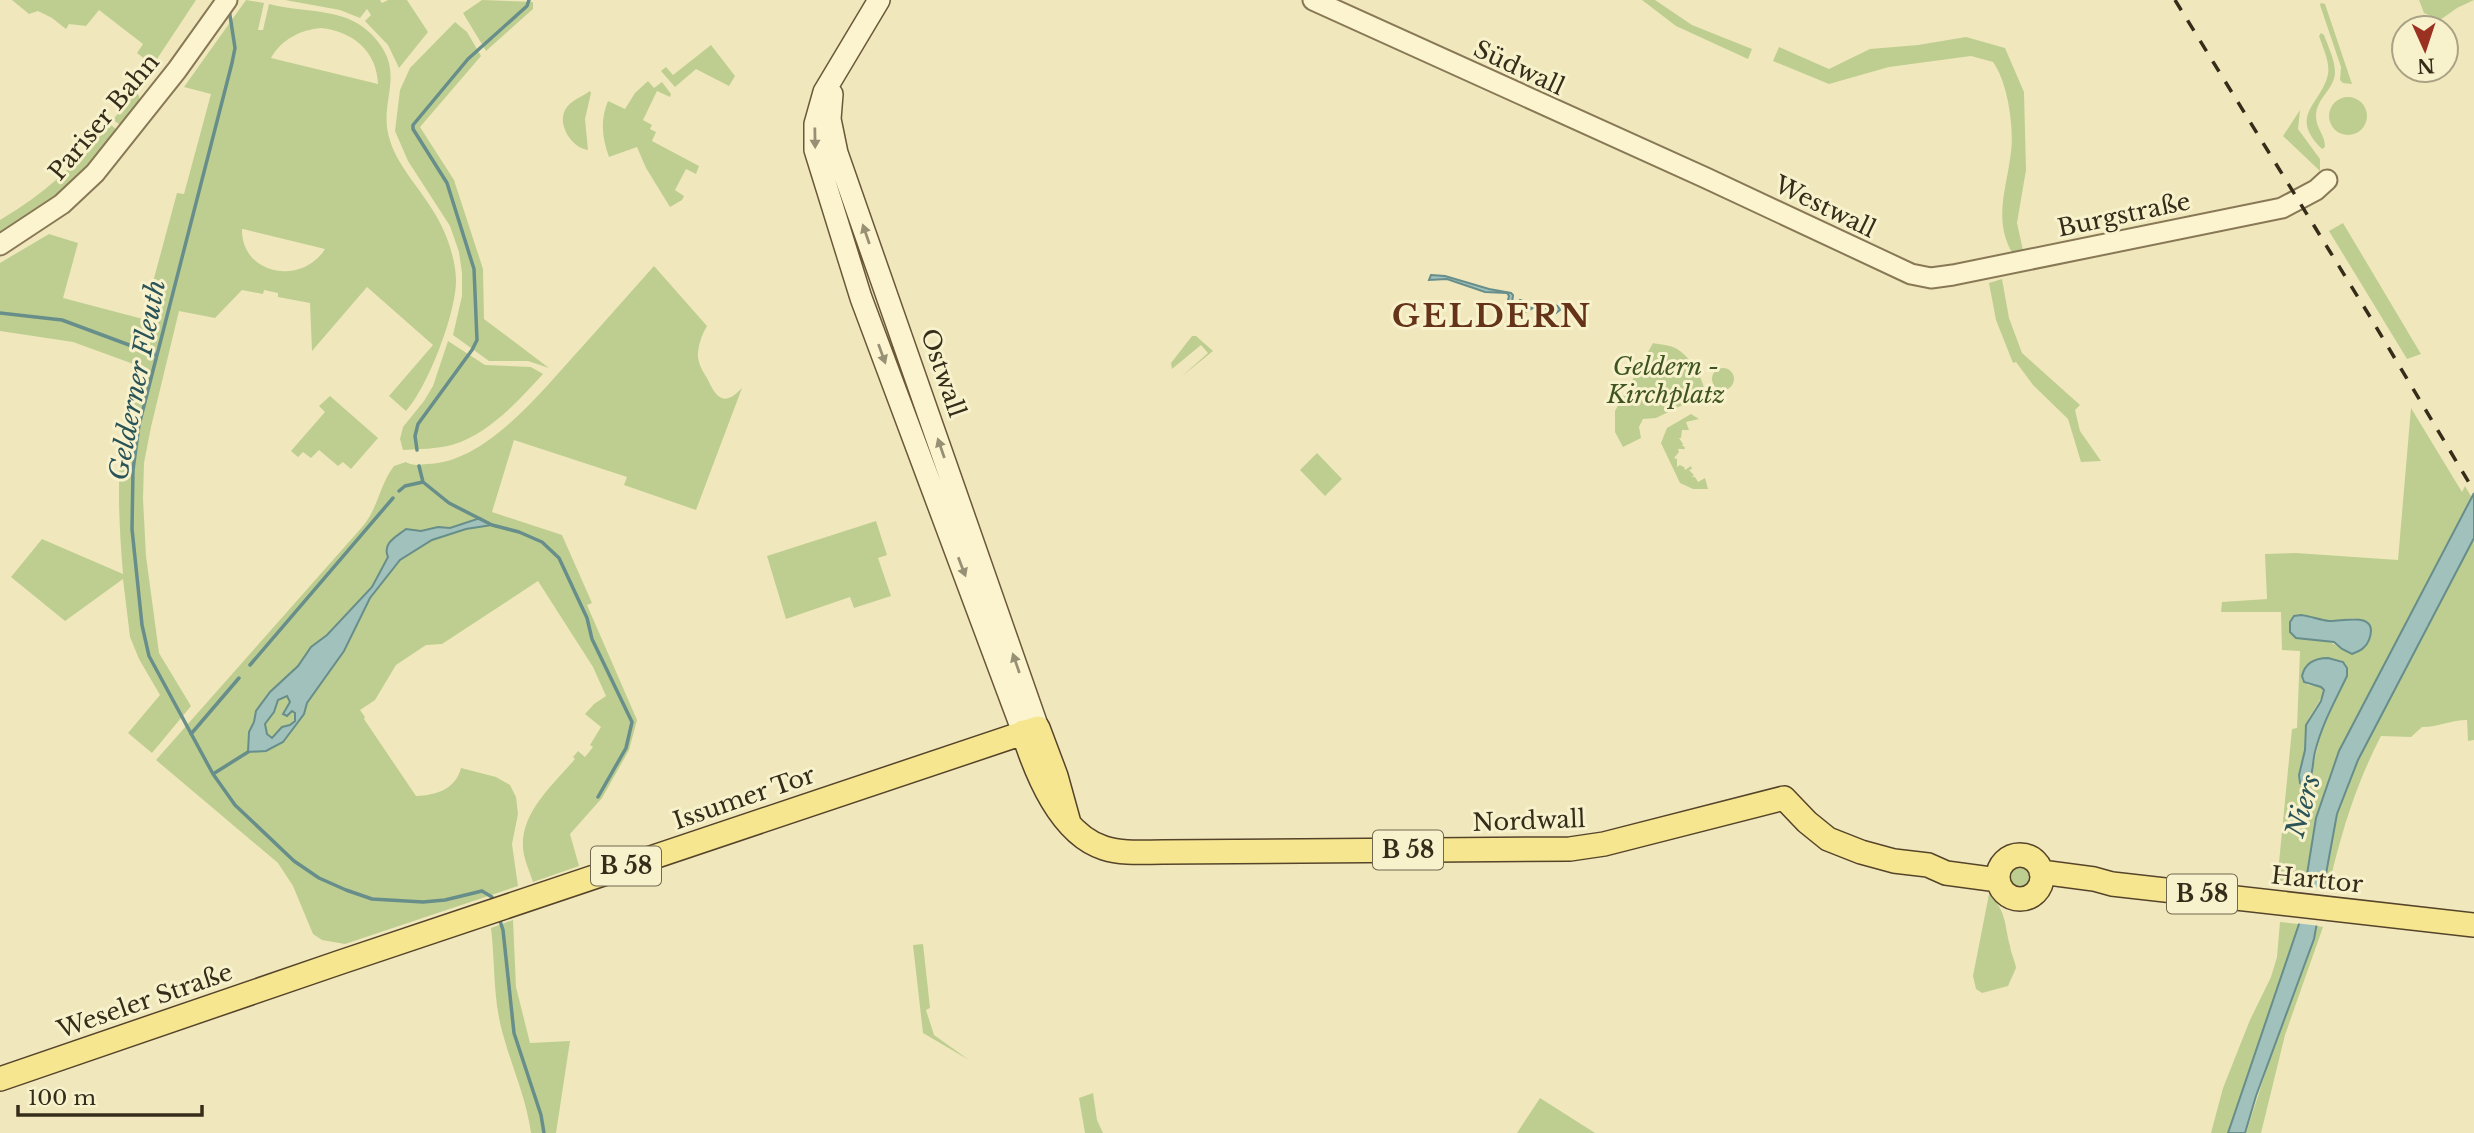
<svg xmlns="http://www.w3.org/2000/svg" width="2474" height="1133" font-family="'Libre Baskerville',serif">
<style>
.green{fill:#bece90;fill-rule:evenodd}
.water{fill:#a0c1bc;stroke:#678e8a;stroke-width:2;fill-rule:evenodd}
.pier{fill:#f0e8bc}
.lines{fill:none;stroke-linecap:round;stroke-linejoin:round}
.stream{stroke:#678e8a;stroke-width:3.5}
.tertiary-casing{stroke:#887855;stroke-width:23}
.secondary-casing{stroke:#6a5838;stroke-width:24}
.primary-casing{stroke:#55442a;stroke-width:26}
.tertiary{stroke:#fbf4cf;stroke-width:19}
.secondary{stroke:#fbf4cf;stroke-width:21}
.primary{stroke:#f7e690;stroke-width:23}
.rail{stroke:#362c1a;stroke-width:3.5;stroke-dasharray:12 12;stroke-linecap:butt}
.oneway{fill:#989074}
.labels{text-anchor:middle;stroke-width:6;stroke-linejoin:round;paint-order:stroke}
.shield{fill:#f7f1cc;stroke:#70674f;stroke-width:2}
.shield-label{font-size:23px;font-weight:bold;fill:#362c1a}
.street-label{font-size:24px;fill:#362c1a;stroke:#f7f1cc}
.park-label{font-size:24px;font-style:italic;fill:#3f5420;stroke:#f7f1cc}
.water-label{font-size:26px;font-style:italic;fill:#295357;stroke:#f7f1cc}
.district-label{font-size:32px;font-weight:bold;letter-spacing:2px;fill:#653317;stroke:#f7f1cc}
</style>
<rect width="100%" height="100%" fill="#f0e8bc"/>
<!-- green -->
<path class="green" d="M12,0H196L153,65L137,53L143,44L99,10L86,26L69,24L66,29L52,18L38,11L29,14Z
M246,0L264,3L258,30H263L269,4C302,13 343,7 369,32C410,71 378,98 389,137C396,164 418,186 432,209C445,229 455,255 456,279C457,311 428,387 406,411L389,396L433,345L367,287L312,351L310,303L278,297V293L264,290L263,294L242,290L215,318L179,311L151,427L144,463L143,499L146,556L159,653L191,706L152,753L128,733L160,695L139,659L130,637L123,579L65,621L11,577L42,539L123,574C119,524 116,475 124,425C127,405 134,386 139,366L73,342L0,331V263L49,234L78,243L63,298L143,319L177,193L184,194L211,94L184,87ZM321,28C352,31 377,51 378,84L271,58C282,39 300,30 321,28ZM242,229H243L325,249C302,286 241,275 242,229Z
M285,0H380L382,3L388,0H407L428,32L399,68L388,45L365,21L371,15L367,9L360,18L340,10Z
M482,0L533,2V9L486,51L463,13Z
M1642,0H1655L1692,25L1752,49L1748,59L1676,26Z
M2419,0H2474L2457,8L2440,20L2424,13Z
M2321,3L2325,4L2352,84L2343,83L2340,80L2341,67L2320,5Z
M455,22L467,32L481,56L420,127L454,180L483,269L484,319L549,368L528,361H489L453,335L462,296V273L459,252L450,226L408,161L395,131L400,90L410,68Z
M2321,33L2324,35C2328,46 2335,60 2335,72C2335,89 2316,98 2316,116C2316,129 2325,134 2325,147L2322,149C2287,115 2322,104 2328,74C2330,62 2323,48 2319,36Z
M1966,37L2005,48L2024,92L2026,170L2017,223L2023,250L2012,252L2010,249C1994,216 2007,187 2011,152C2014,127 2008,83 1993,62L1971,56L1889,67L1829,84L1773,61L1779,47L1829,69L1870,49L1918,45Z
M711,45L735,76L729,86L696,69L675,87L661,71L666,67L673,75Z
M648,81L654,88L662,82L671,94L670,97L657,91L643,120L652,125L650,129L656,132L652,141L699,166L696,174L686,169L675,190L684,196L682,200L670,207L646,168L637,147L609,157C602,138 600,120 608,101L625,109L635,93Z
M135,91L139,96L140,103L122,126L113,120Z
M590,91L591,93L585,119L588,150C571,148 555,122 567,107C572,100 583,96 590,91Z
M2329 116a19 19 0 1 1 38 0a19 19 0 1 1-38 0Z
M2300,110L2298,129L2320,159V171L2283,136Z
M110,124L118,131L85,172L57,197L0,235V220C43,195 78,163 110,124Z
M2343,223L2421,354L2407,359L2329,231Z
M654,266L707,326C702,334 699,343 698,352C697,362 702,370 707,378C716,397 723,408 742,388L696,510L624,485L627,477L514,440L492,512L562,535L592,603L587,605L637,720L629,750L602,798L570,834L579,866L533,882C530,873 526,864 524,855C516,816 552,786 575,759L573,757L578,751L585,757L593,747L590,745L601,727L585,714L594,704L606,696L593,667L538,581L442,644L426,645L396,665L375,700L360,710L365,717L364,719L416,796C436,795 455,790 461,768L496,777L510,785L516,797L518,814L512,844L518,886L345,944L322,940L313,934L293,886L278,863L156,760L363,526C378,508 380,484 394,466L406,462C413,466 419,465 427,464C487,463 544,388 582,347C606,320 630,293 654,266ZM480,518L491,525L466,529L432,540L400,560L370,598L344,651L307,703L304,714L266,751L258,750L249,732L270,692L298,666L311,647L327,635L372,587L389,557L387,545L406,529L421,531L438,527L450,528Z
M2002,279L2009,318L2022,353L2080,405L2075,410L2080,431L2101,461L2081,462L2068,419L2033,385L2016,362L2013,363L1996,320L1989,283Z
M1192,336H1196L1213,351L1181,377L1208,353L1201,345L1172,369L1171,363Z
M448,341L485,365L531,367L543,374C518,401 489,434 452,445C437,449 419,449 403,450L400,439L403,427L424,401L433,386Z
M1653,343C1662,345 1673,345 1680,351C1691,359 1705,381 1705,394L1656,418L1643,419L1639,427L1641,438L1623,447L1615,432V411Z
M1712 379a11 11 0 1 1 22 0a11 11 0 1 1-22 0Z
M330,396L378,438L351,469L343,462L338,466L319,450L311,458L303,452L298,457L291,451L325,412L319,406Z
M2411,408L2462,492L2465,486L2472,498L2339,751L2316,818L2304,886L2277,883L2292,729L2297,728L2300,651L2282,650L2281,612H2221L2222,602L2267,599L2265,554L2296,553L2398,560ZM2354,618L2366,623L2370,633L2365,646L2352,654L2328,641L2296,638L2289,629L2290,622L2332,621ZM2334,659L2346,664L2347,676L2323,724L2310,780L2301,785L2299,775L2305,750V735L2309,718L2324,693L2321,687L2308,685L2302,680L2303,672Z
M1691,414L1699,419L1686,422L1689,430H1682L1681,438H1679L1683,444L1682,446H1684L1685,449H1678L1679,452L1674,458L1677,459V467L1680,465L1684,467L1685,470L1691,466L1692,469L1689,470L1694,475L1692,477H1695L1698,482L1705,478L1708,489H1693L1680,483L1661,443L1667,428Z
M1317,453L1342,479L1325,496L1300,470Z
M876,521L887,555L878,558L891,596L854,608L850,597L786,619L767,556Z
M2474,538V740L2468,741L2467,720C2451,720 2439,727 2422,727L2411,737L2381,736C2355,786 2341,834 2328,889L2322,888L2337,814L2358,760Z
M287,696L290,701L287,716L292,711L295,713V721L290,725L282,727L272,738L267,734L265,724L274,712L278,700Z
M2006 876a14 14 0 1 1 28 0a14 14 0 1 1-28 0Z
M1989,894C2007,912 2004,923 2010,946C2011,954 2015,960 2016,968L2008,986L1982,993L1976,989L1973,976Z
M513,920L516,987L530,1043L570,1041L556,1133H531C526,1096 510,1063 501,1027C493,994 495,961 491,928Z
M2280,922L2299,924L2228,1133H2211L2223,1088L2250,1020L2271,977L2277,957Z
M2317,926L2323,927L2285,1035L2261,1133H2246L2278,1034L2308,957Z
M923,944L930,1008L926,1010L934,1035L969,1060L923,1033L913,945Z
M1093,1093L1097,1120L1103,1133H1085L1079,1098Z
M1540,1098L1595,1133H1517Z"/>
<!-- water -->
<path class="water" d="M1431,275L1445,276L1489,289L1511,293L1513,295L1512,304H1516L1520,300L1525,302V309L1537,306L1541,308V314L1544,316L1549,313L1546,308L1551,304L1558,306L1560,310L1556,313L1554,312L1556,307L1551,306L1549,308L1550,315L1542,317L1538,315V309L1535,307L1525,312L1522,311V302L1514,308L1508,300L1509,296L1507,293L1485,292L1447,279L1429,280Z
M2474,493V538L2358,760L2337,814L2314,939L2256,1096L2245,1133H2228L2299,924L2316,818L2339,751Z
M480,518L492,525L466,529L432,540L400,560L370,598L344,651L307,703L304,714L283,742L266,751L248,752L249,732L254,722L256,711L270,692L298,666L311,647L327,635L372,587L388,557C382,543 396,537 406,529L421,531L438,527L450,528ZM287,696L290,702L283,714L287,716L292,711L295,713V721L290,725L282,727L272,738L267,734L265,724L274,712L278,700Z
M2301,615C2310,616 2320,620 2329,621C2342,622 2380,610 2369,640C2366,648 2360,651 2352,654L2342,649L2334,642L2296,638L2290,632V622L2294,616Z
M2328,658L2343,662L2347,668V676C2335,701 2322,724 2315,752C2312,764 2314,778 2304,787L2300,783L2299,775L2305,750L2306,725L2321,701L2324,690L2321,687L2304,682L2302,676C2305,663 2315,658 2328,658Z"/>
<!-- pier -->
<path class="pier" d="M2301,886L2325,888L2320,926L2295,923Z"/>
<g class="lines">
<!-- stream -->
<path class="stream" d="M229,9L235,48L232,63L139,425L133,470L132,529L142,625L149,656L213,774L235,805L294,861L319,878L346,890L372,899L423,902L445,900L482,891L492,897L493,901
M0,313L62,320L156,355
M417,450L415,436L418,424L472,350L477,340L474,269L447,183L413,129V125L468,59L527,6L529,0
M419,466L423,482L449,503L492,525L519,532L542,542L559,558L587,618L592,639L632,722L626,748L598,797
M399,491L405,486L423,482
M250,665L393,498
M191,734L239,678
M213,774L248,752
M499,918L503,930L514,1033L541,1115L544,1133"/>
<defs>
<path id="tertiary" d="M1313,0L1706,178L1911,274L1931,278L1953,275L2282,208L2316,190L2327,180
M0,245L62,204L95,173L177,70L227,0"/>
<path id="secondary" d="M879,0L824,92L815,124V150L861,298L1023,732
M832,94L830,119L837,153L1038,728"/>
<path id="primary" d="M1023,732C1036,773 1060,834 1104,848C1123,854 1143,852 1163,852L1570,849L1604,844L1784,798L1807,822L1828,839L1861,852L1894,861L1928,865L1946,873L1998,880
M1998 877a22 22 0 1 1 44 0a22 22 0 1 1-44 0Z
M2041,872L2094,879L2112,884L2474,925
M0,1079L338,963L1038,728L1056,776L1069,823"/>
</defs>
<!-- tertiary casing -->
<use href="#tertiary" class="tertiary-casing"/>
<!-- secondary casing -->
<use href="#secondary" class="secondary-casing"/>
<!-- primary casing -->
<use href="#primary" class="primary-casing"/>
<!-- tertiary -->
<use href="#tertiary" class="tertiary"/>
<!-- secondary -->
<use href="#secondary" class="secondary"/>
<!-- primary -->
<use href="#primary" class="primary"/>
<!-- rail -->
<path class="rail" d="M2175,0L2369,315L2474,491"/>
</g>
<!-- one-way arrows -->
<defs><path id="oneway-solid" d="M-6-.8H1V-3.2L6.5 0L1 3.2V.8H-6Z" transform="scale(1.75)"/></defs>
<g class="oneway">
<use href="#oneway-solid" transform="translate(815 138) rotate(89)"/>
<use href="#oneway-solid" transform="translate(866 234) rotate(-109)"/>
<use href="#oneway-solid" transform="translate(882 354) rotate(70)"/>
<use href="#oneway-solid" transform="translate(941 448) rotate(-109)"/>
<use href="#oneway-solid" transform="translate(962 567) rotate(69)"/>
<use href="#oneway-solid" transform="translate(1016 663) rotate(-109)"/>
</g>
<g class="labels">
<!-- shield labels -->
<g class="shield">
<rect x="1373" y="830.5" width="70" height="39" rx="5"/>
<rect x="591" y="846.5" width="70" height="39" rx="5"/>
<rect x="2167" y="874.5" width="70" height="39" rx="5"/>
</g>
<g class="shield-label">
<text x="1408" y="858">B 58</text>
<text x="626" y="874">B 58</text>
<text x="2202" y="902">B 58</text>
</g>
<!-- street labels -->
<g class="street-label">
<text transform="translate(1519 68) rotate(25)" y="8">Südwall</text>
<text transform="translate(104 117) rotate(-50)" y="8">Pariser Bahn</text>
<text transform="translate(1825 207) rotate(26)" y="8">Westwall</text>
<text transform="translate(2124 215) rotate(-12)" y="8">Burgstraße</text>
<text transform="translate(943 373) rotate(71)" y="8">Ostwall</text>
<text transform="translate(744 798) rotate(-19)" y="8">Issumer Tor</text>
<text transform="translate(1529 821) rotate(-2)" y="8">Nordwall</text>
<text transform="translate(2317 880) rotate(6)" y="8">Harttor</text>
<text transform="translate(145 1001) rotate(-19)" y="8">Weseler Straße</text>
</g>
<!-- park labels -->
<g class="park-label">
<text x="1666" y="375">Geldern -<tspan x="1666" dy="28">Kirchplatz</tspan></text>
</g>
<!-- water labels -->
<g class="water-label">
<text transform="translate(137 380) rotate(-79)" y="9">Gelderner Fleuth</text>
<text transform="translate(2303 806) rotate(-74)" y="9">Niers</text>
</g>
<!-- district labels -->
<g class="district-label">
<text x="1492" y="327">GELDERN</text>
</g>
</g>
<!-- north arrow -->
<g transform="translate(2425 49) rotate(177)"><circle r="33" fill="#f7f1cc" stroke="#aaa285" stroke-width="2"/>
<path d="M0-5L12 26L0 18L-12 26Z" fill="#9b3221"/>
<text y="-10" font-size="19" font-weight="bold" text-anchor="middle" fill="#362c1a">N</text>
</g>
<!-- scale -->
<path d="M18 1105v10h184v-10" fill="none" stroke="#362c1a" stroke-width="3.5"/>
<text x="28" y="1105" font-size="21" fill="#362c1a" stroke="#f7f1cc" stroke-width="5" paint-order="stroke">100 m</text>
</svg>
